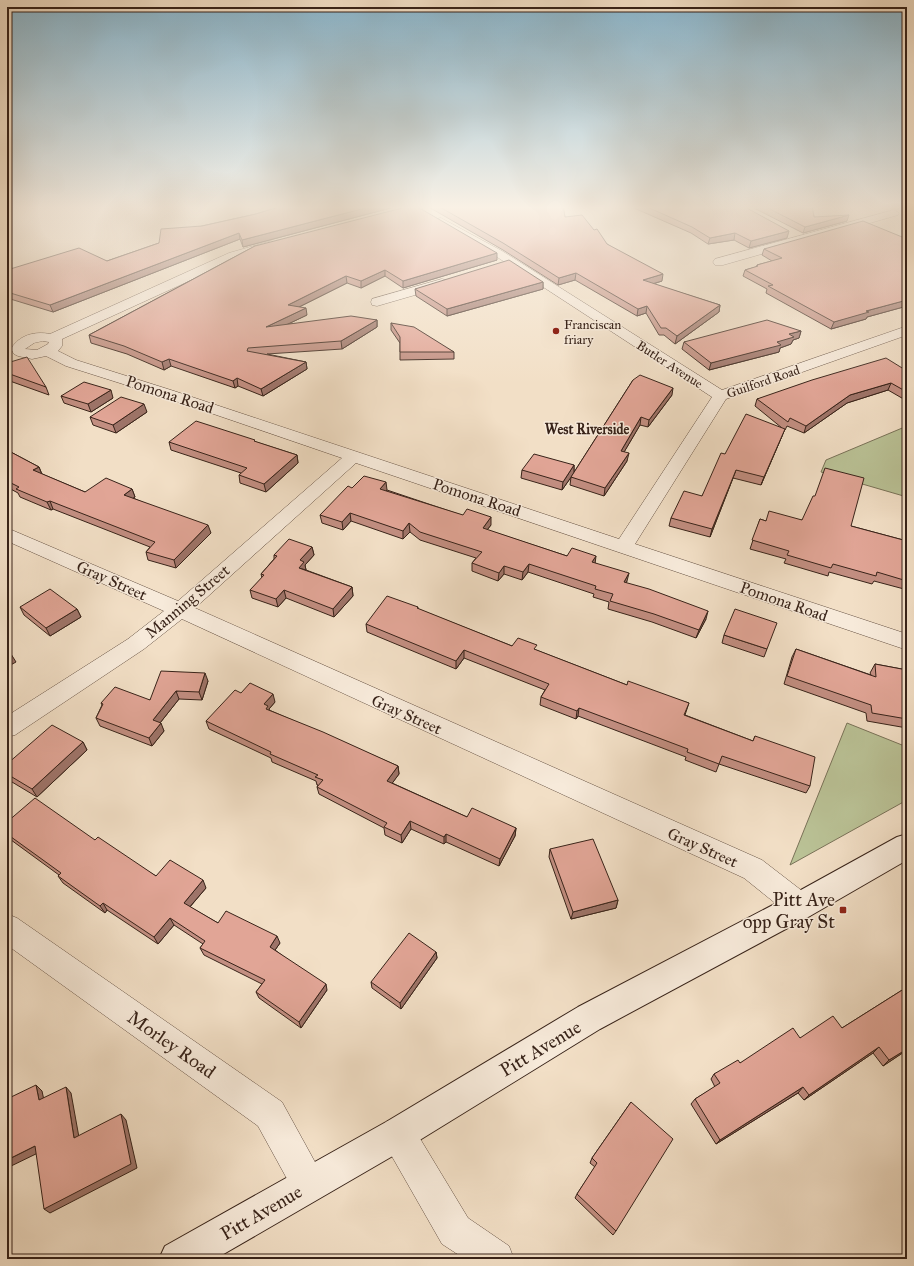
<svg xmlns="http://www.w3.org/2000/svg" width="914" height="1266" font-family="'IM FELL Great Primer',serif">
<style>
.green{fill:#bac296;stroke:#797258}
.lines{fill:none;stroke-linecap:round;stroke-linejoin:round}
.street-casing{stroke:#665244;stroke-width:1}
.secondary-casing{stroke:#382319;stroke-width:2}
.street{fill:#f7eada;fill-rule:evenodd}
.secondary{fill:#f7eada;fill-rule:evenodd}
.wall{fill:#c28e81;stroke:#382319}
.shaded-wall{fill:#9e7469;stroke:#382319}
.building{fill:#e1a596;stroke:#382319}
.poi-dot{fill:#8f2418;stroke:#f7eada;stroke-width:1.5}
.labels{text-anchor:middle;stroke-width:3;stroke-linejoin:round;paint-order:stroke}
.far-poi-label{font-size:13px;fill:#382319;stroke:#f7eada;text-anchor:start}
.far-street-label{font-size:13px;fill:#382319;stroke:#f7eada}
.far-neighbourhood-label{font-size:14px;font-weight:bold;fill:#382319;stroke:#f7eada}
.street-label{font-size:16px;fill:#382319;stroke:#f7eada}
.near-poi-label{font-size:19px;fill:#382319;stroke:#f7eada;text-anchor:end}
.near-street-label{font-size:19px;fill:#382319;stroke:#f7eada}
</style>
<rect width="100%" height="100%" fill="#f2dfc6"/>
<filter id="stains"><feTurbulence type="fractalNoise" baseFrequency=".005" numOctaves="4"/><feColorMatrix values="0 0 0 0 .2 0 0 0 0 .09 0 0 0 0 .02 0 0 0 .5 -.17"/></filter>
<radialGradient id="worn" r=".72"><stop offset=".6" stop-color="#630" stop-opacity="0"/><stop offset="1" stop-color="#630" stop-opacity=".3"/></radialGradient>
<!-- green -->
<path class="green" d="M907,426V497L821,472L826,460Z
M847,723L907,747V800L790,865Z"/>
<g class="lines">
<defs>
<path id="street" d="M894,210L899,213L898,215L723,265H715L713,262L715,259Z
M441,218L502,251L722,390L907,326V335L726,399L635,544L907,634V650L356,463L195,608L762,860L810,897L814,906L810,915L800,919L790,915L744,878L182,619L144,649L15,735L7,737V716L128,639L164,611L7,541V528L178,601L342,458L164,397L66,366L46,356L32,359L18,356L14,354L11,349C19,335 35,331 50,334L229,253L271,241L275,242L277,244L275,246L237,259L62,339V346L58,351L76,360L174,391L619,539L712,397L494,255L437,223L435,221L437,219ZM43,341L49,342L48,344L37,350L25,349L34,343Z
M442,279L446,280L448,283L446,286L377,306L372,305L371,302L372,299Z
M7,914L17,918L282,1102L321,1173L326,1185L321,1197L309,1202L297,1197L258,1126L7,945Z
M398,1117L410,1122L468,1218L509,1246L514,1259H465L442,1244L386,1146L381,1134L386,1122Z"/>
<path id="secondary" d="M907,834V860L810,916L600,1029L410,1146L215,1259H159L165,1246L386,1122L578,1007L790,896L897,837Z"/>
</defs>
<!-- street casing -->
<use href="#street" class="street-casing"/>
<!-- secondary casing -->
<use href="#secondary" class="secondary-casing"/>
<!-- street -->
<use href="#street" class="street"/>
<!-- secondary -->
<use href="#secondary" class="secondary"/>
</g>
<!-- wall -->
<path class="wall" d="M282,206H398L243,247L240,239L53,312L7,298V270L107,261L159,243L202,226L256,214Z
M427,206H563L565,217L594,230L607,244L662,281L653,284L720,305L719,312L675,344L664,335H659L646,313L637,316L575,280L558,285L503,250Z
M634,206H743L787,238L749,248L734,240L708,244L691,233L634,208Z
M750,206H812L814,217L847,221L803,233Z
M907,239V306L867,317L866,319L831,329L766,293L767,289L743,276L745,270L756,267L757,265L772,261L762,255L764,249Z
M255,246L497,260L403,288L385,276L361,288L347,283L299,307L307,315L288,324L377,320V327L342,349L267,354L306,362L307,369L263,396L238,386L235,388L171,366L164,370L127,354L91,343L89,335Z
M543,282V289L447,316L416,296L415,289Z
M391,323L454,352V359L400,360V343L391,330Z
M801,331L799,338L793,340L791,344L780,348L779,352L709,370L682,349L684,342Z
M7,363L46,387L49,395L7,380Z
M907,371V401L888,390L847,403L804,433L787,426L785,430L784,429L782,436L761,485L733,478L710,537L669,526L671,518L702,496L725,454L782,428L755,406L757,399Z
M633,380L672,395L648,427L640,425L624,452L627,461L604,496L570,485L571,477Z
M61,396L113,398L91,412L64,403Z
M147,412L116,433L93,425L90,417Z
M169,442H256L297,455L298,463L266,492L240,483L239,475L241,473L171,450Z
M7,450L39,467L42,474L85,492L132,489L135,497L133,498L211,533L176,568L148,560L146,552L150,547L53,509L51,510L20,497L18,493L7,487Z
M574,465V473L562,490L521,478L522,470Z
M352,488L387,490L491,525L487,530L567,556L595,563L627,581L626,583L706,619L696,638L652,622L608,609L609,602L593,597L594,594L528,572L522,580L504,574L498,581L472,571V563L476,558L420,540L410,532L403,539L351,521L343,530L322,523L320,515Z
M760,519L766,521L802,520L851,526L907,541V587L905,586L904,589L874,581L872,584L829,572L828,576L784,563L786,559L750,549Z
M312,547L314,555L305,565L306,570L352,587L353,596L334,617L286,598L278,607L252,598L250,590L262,578L261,574L274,559V555Z
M20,607L77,609L81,617L50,636L24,615Z
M418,607V609L512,646L536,650L627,685L689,703L685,715L753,741L755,736L810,786L806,793L719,764L716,772L685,760L686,757L578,716L576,719L540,705L541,697L545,690L464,658L456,669L367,632L366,624Z
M724,635L767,649L764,657L722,643Z
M796,649L871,675L870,673L875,664L907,670V728L867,721L866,713L784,684L792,657Z
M208,681L202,700L179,699L160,723L164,731L152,746L100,726L96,718L102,705L101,703L150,700Z
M241,693L275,702L269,709V710L398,766L399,774L392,783L467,817L516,828L515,836L499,866L446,842L444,844L411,829L402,843L385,835L384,828L319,794L317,787L318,785H317L316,781L272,762L271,758L209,729L206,721Z
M83,742L87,750L37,797L7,779V764Z
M7,822L95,840L156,876L206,888L190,907L218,923L280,943L275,950L327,990L301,1028L259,998L256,992L262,984L204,955L200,948L203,944L174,925L158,944L107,910L105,913L63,883L58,876L59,875L7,837Z
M550,849L618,900L616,908L571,919L549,857Z
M436,952L437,958L401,1009L372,988L371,982Z
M907,957V964L904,960Z
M907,987V1050L883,1066L873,1053L804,1100L798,1093L716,1144L691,1104L695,1099L715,1087L711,1079L714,1074L800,1038L842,1028Z
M631,1102L616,1231L613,1235L575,1198L577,1194L595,1167L590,1163L592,1158Z"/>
<!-- shaded-wall -->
<path class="shaded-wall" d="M373,206H398L243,247L242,240Z
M849,215L847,221L803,233L805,227Z
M789,231L787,238L749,248L751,241Z
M239,233L240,239L53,312L50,305Z
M735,233L734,240L708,244L710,238Z
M497,253V260L403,288V281Z
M385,270V276L361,288V281Z
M576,273L575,280L558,285L559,278Z
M663,274L662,281L642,287L643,280Z
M346,276L347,283L289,312L288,305Z
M543,282V289L447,316V309Z
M907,300V306L867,317L866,319L831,329L834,322L866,311Z
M720,305L719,312L675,344L677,336Z
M647,306L646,313L637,316L638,309Z
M306,308L307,315L267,334L266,327Z
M377,320V327L342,349L341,341Z
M801,331L799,338L793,340L791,344L780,348L779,352L709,370L711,363L777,342L789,334Z
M169,359L171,366L164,370L162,362Z
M306,362L307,369L263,396L261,389Z
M237,378L238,386L235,388L233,381Z
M891,383L888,390L847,403L804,433L806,426L850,395Z
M673,388L672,395L648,427L649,420Z
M111,390L113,398L91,412L88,404Z
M144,404L147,412L116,433L113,425Z
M641,417L640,425L620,459L621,451Z
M785,429L761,485L764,477Z
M629,453L627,461L604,496L605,488Z
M297,455L298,463L266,492L264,484Z
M574,465V473L562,490L563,482Z
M39,467L42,475L33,470Z
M736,470L733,478L710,537L712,529Z
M386,482L387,490L381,497L380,489Z
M132,489L135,497L127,502L124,495Z
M50,501L53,509L51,510L47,502Z
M350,513L351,521L343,530L342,522Z
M491,517V525L482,536L483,528Z
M409,523L410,532L403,539V531Z
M208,525L211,533L176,568L174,560Z
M312,547L314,555L305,565L306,570L299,568L300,560Z
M596,556L595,564L592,562Z
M529,564L528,572L522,580L523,572Z
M504,566V574L498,581L499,573Z
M629,573L627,581L622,590L624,582Z
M352,587L353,596L334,617L333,609Z
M284,590L286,598L278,607L276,599Z
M77,609L81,617L50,636L46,628Z
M708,611L706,619L696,638L699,630Z
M464,650V658L456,669V661Z
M11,654L16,662L7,667V657Z
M205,673L208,681L202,700L199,692Z
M176,691L179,699L156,728L153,720Z
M273,694L275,702L269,709L270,714L268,717L264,704Z
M579,708L578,716L576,719L577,711Z
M161,723L164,731L152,746L149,738Z
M83,742L87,750L37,797L32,789Z
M398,766L399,774L388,789L387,781Z
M410,821L411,829L402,843L401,835Z
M516,828L515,836L499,866L500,859Z
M446,834V842L444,844V837Z
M203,880L206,888L187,910L184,903Z
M618,900L616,908L571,919L573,912Z
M103,903L107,910L105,913L100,906Z
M170,918L174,925L158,944L154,937Z
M277,936L280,943L273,953L270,947Z
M436,952L437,958L401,1009L400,1003Z
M326,984L327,990L301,1028L299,1022Z
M879,1047L873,1053L804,1100L809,1095Z
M907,1049V1050L883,1066L889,1060Z
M36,1085L42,1091L45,1105L39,1100Z
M66,1087L71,1093L80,1143L74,1138Z
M803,1087L798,1093L716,1144L720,1140Z
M121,1114L126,1120L137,1168L50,1213L44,1209Z
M35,1146L42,1151L7,1168V1160Z"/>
<!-- building -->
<path class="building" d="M282,206H373L242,240L239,233L50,305L7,292V270L79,248L107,261L159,243L161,229L202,226L256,214Z
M410,206H416L497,253L403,281L385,270L361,281L346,276L288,305L306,308L266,327L351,316L377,320L341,341L248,348L247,351L306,362L261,389L237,378L233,381L169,359L162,362L124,346L89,335L255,246Z
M438,206H563L565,217L582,215L594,230L597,229L607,244L663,274L643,280L720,305L677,336L666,328H661L647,306L638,309L576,273L559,278L503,243Z
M645,206H743L789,231L751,241L735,233L710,238L692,227Z
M764,206H812L814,217L849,215L805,227Z
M863,221L907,239V300L866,311L869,312L834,322L768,286L773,285L745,270L758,266L757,265L782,258L764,249Z
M509,260L543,282L447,309L415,289Z
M767,320L801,331L789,334L794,337L777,342L781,345L711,363L684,342Z
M391,323L414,327L454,352H400V337Z
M27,357L46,387L7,373V363Z
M886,358L907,371V392L891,383L850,395L806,426L790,418L788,422L757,399L812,380Z
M640,375L673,388L649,420L641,417L621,451L629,453L605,488L571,477L633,380Z
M84,382L111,390L88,404L61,396Z
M121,397L144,404L113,425L90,417Z
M746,414L785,429L764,477L736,470L712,529L671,518L684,491L702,496L721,453L725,454Z
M196,421L255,440L254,441L297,455L264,484L239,475L247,468L169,442Z
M7,450L39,467L33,470L85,492L106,478L132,489L124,495L208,525L174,560L146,552L155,542L50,501L47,502L16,489L19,487L7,481Z
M534,454L574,465L563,482L522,470Z
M825,468L864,478L851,526L907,541V581L877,572L876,576L833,564L831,568L787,555L789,551L752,540L760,519L766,521L769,511L802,520L813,496H815Z
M364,476L386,482L380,489L463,515L467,509L491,517L483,528L567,556L572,548L596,556L592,562L629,573L624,582L649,589L708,611L699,630L654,614L610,601L613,594L595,589L596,586L529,564L523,572L504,566L499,573L472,563L482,552L420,532L409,523L403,531L350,513L342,522L320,515L348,486L352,488Z
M289,539L312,547L300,560L304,562L299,568L352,587L333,609L284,590L276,599L250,590L264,575L261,574L277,556L274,555Z
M50,589L77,609L46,628L20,607Z
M387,596L418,607L417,608L512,646L518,638L537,645L534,649L627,685L628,681L689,703L684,715L753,741L755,736L815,757L810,786L722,756L719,764L687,752L688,749L579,708L577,711L541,697L549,684L464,650L456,661L366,624Z
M735,609L777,623L767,649L724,635Z
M796,649L876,677L875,664L907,670V719L872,713L871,705L787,676Z
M7,650L11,654L7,657Z
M161,671L205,673L199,692L176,691L153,720L161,723L149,738L96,718L103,704L101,703L115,687L150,700Z
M250,683L273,694L264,704L268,706L266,709L323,732L398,766L387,781L467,817L472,808L516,828L500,859L446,834L444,837L410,821L401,835L384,827L387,823L317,787L323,780L315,777L318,775L270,754L271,752L206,721L235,690L241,693Z
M52,725L83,742L32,789L7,774V764Z
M35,798L95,840L98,837L156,876L170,860L203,880L184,903L218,923L226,911L277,936L270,947L326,984L299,1022L256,992L265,980L200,948L205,941L170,918L154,937L103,903L100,906L58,876L61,873L7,834V822Z
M593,839L618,900L573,912L550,849Z
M409,933L436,952L400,1003L371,982Z
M907,987V1049L889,1060L879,1047L809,1095L803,1087L720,1140L695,1099L720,1083L714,1074L738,1060L740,1063L793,1028L800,1038L833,1016L842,1028Z
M36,1085L39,1100L66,1087L74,1138L121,1114L131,1164L44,1209L35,1146L7,1160V1099Z
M631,1102L673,1139L616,1231L577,1194L597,1163L592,1158Z"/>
<!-- sky -->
<linearGradient id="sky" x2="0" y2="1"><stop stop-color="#89b8d1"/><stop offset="0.54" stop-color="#f9f1e5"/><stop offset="1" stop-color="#f9f1e5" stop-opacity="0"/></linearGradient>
<rect width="914" height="384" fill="url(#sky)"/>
<!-- markers -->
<g class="poi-dot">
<circle cx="556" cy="331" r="4"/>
<rect x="839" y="906" width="8" height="8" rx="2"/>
</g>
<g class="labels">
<!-- far-poi labels -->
<g class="far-poi-label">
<text x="564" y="329">Franciscan<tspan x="564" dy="15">friary</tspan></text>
</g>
<!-- far-street labels -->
<g class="far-street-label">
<text transform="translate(670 364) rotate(33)" y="5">Butler Avenue</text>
<text transform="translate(763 381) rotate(-19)" y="5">Guilford Road</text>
</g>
<!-- far-neighbourhood labels -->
<g class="far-neighbourhood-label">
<text x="587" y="434">West Riverside</text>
</g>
<!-- street labels -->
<g class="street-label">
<text transform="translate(170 394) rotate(18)" y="6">Pomona Road</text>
<text transform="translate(477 497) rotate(18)" y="6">Pomona Road</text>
<text transform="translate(112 580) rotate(24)" y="6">Gray Street</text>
<text transform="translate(187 601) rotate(-40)" y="6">Manning Street</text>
<text transform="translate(784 601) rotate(19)" y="6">Pomona Road</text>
<text transform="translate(407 714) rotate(24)" y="6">Gray Street</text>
<text transform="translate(703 847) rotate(24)" y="6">Gray Street</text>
</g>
<!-- near-poi labels -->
<g class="near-poi-label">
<text x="835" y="906">Pitt Ave<tspan x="835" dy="22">opp Gray St</tspan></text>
</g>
<!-- near-street labels -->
<g class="near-street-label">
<text transform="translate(172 1044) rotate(35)" y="7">Morley Road</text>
<text transform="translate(540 1048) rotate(-31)" y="7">Pitt Avenue</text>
<text transform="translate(261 1212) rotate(-30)" y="7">Pitt Avenue</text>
</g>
</g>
<!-- margin -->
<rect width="914" height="1266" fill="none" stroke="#f2dfc6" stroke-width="24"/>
<rect x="8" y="8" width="898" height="1250" fill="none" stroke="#382319" stroke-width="2"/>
<rect x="12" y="12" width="890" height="1242" fill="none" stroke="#382319"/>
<rect width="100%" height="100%" filter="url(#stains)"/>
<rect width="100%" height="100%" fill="url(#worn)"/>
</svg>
